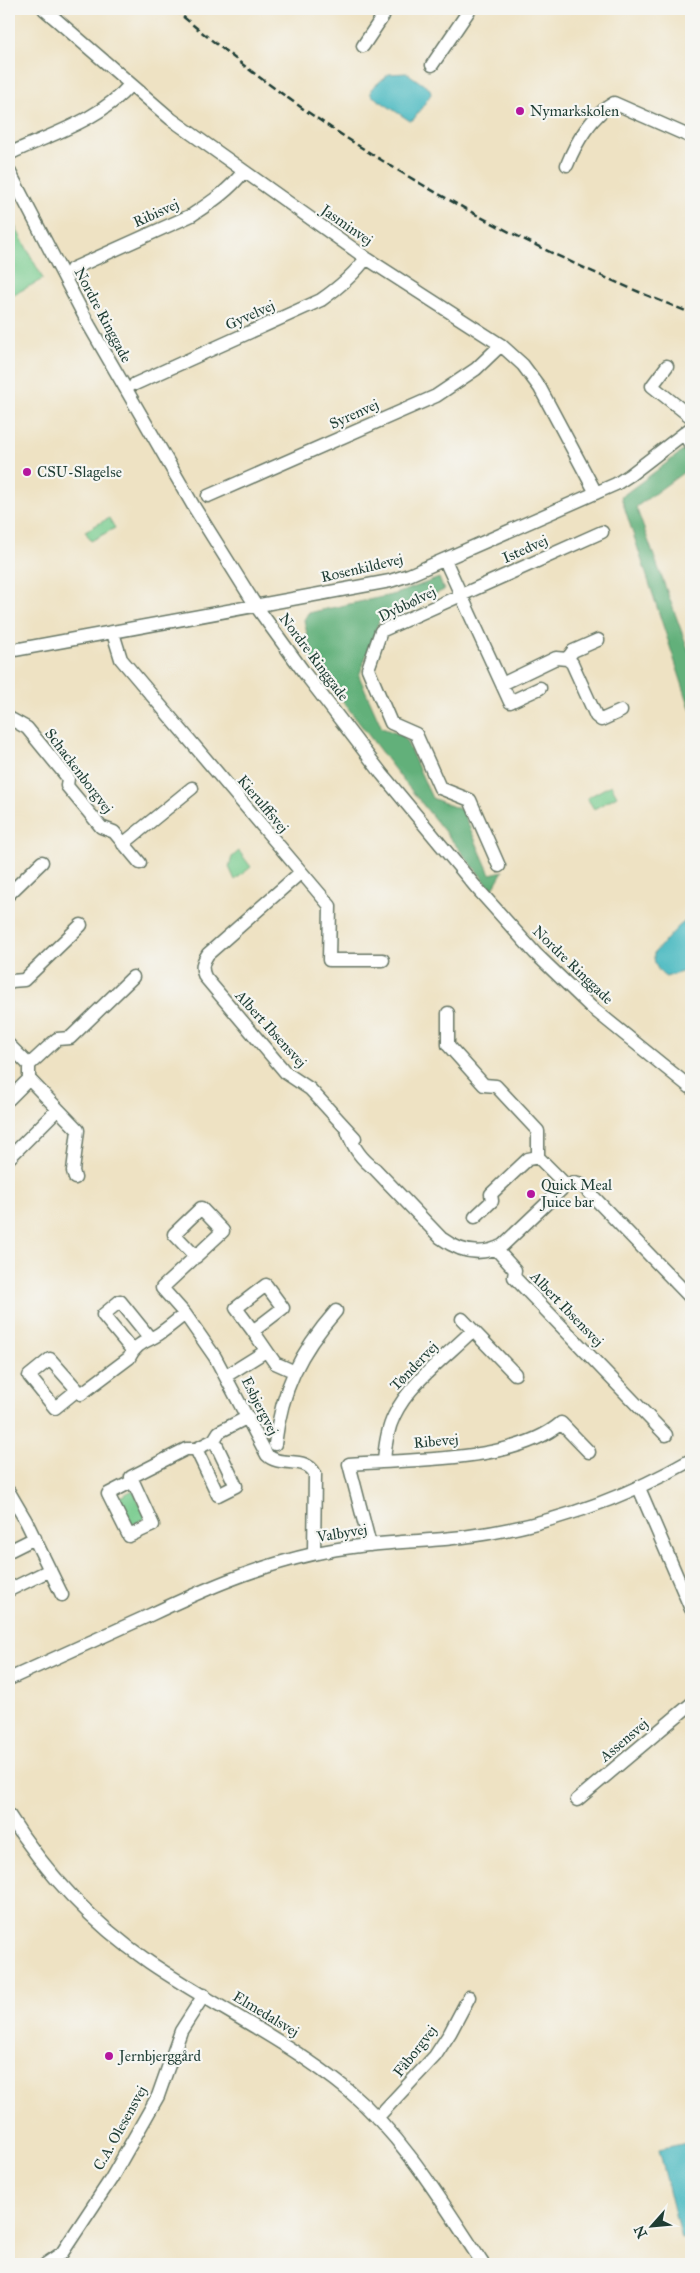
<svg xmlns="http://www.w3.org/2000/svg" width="700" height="2273" font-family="'IM FELL Great Primer',serif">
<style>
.green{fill:#79cc8f;stroke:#4c8462}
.forest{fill:#62b07a;stroke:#407657}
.water{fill:#4bbac1;stroke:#357c7a}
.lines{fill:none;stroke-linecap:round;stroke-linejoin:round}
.minor-casing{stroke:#677766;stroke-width:15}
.minor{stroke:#fff;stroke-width:12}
.rail{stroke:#1f3d34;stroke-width:2.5;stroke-dasharray:8 4;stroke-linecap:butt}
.poi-dot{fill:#b5179e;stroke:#f6f6f2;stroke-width:2}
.labels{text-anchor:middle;stroke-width:4.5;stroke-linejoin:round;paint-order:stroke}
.poi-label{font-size:15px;fill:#1f3d34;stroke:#f6f6f2;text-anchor:start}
.street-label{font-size:15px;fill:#1f3d34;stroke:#f6f6f2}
</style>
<rect width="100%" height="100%" fill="#f6f6f2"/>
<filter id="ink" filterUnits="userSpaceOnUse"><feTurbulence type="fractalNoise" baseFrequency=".02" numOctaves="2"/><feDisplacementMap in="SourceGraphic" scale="10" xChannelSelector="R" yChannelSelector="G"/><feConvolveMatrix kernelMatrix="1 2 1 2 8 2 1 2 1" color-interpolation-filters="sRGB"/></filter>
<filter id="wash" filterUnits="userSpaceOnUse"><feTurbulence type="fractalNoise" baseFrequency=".0096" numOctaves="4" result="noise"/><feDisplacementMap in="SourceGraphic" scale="20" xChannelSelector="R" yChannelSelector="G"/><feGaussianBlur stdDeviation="1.12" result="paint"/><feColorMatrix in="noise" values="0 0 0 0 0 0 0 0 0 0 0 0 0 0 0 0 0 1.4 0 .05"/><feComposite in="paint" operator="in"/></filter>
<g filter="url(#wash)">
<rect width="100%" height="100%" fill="#eee2c3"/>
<!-- green -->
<path class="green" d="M9,215L43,279L9,297Z
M109,518L115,528L91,541L85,531Z
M611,785L617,796L594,809L587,798Z
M239,851L251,867L235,880L229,867L232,857Z
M133,1490L146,1518L130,1526L118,1498Z"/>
<!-- forest -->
<path class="forest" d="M684,450L691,456V467L636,507L691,657V711L621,497Z
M439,578L444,590L379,621L359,676L382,728L404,736L432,798L462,810L490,874L503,871L492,890L398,774L313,662L304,620L308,613L396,594Z"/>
<!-- water -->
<path class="water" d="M407,73L430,89L431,94L414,119L410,121L371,95V89L389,74Z
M691,917V969L666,977C658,973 653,962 654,953L679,926Z
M691,2142V2237L681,2239L659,2149Z"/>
</g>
<g filter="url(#ink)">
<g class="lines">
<defs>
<path id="minor" d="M44,9L171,119L366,258L501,345L523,365L540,388L596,493
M363,46L383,16L385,9
M432,65L470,9
M11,153C51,134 100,120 130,85
M567,165C576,142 592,115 614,103L691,137
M9,171L89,325L194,507L256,606L303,671L382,774L475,886L535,953L591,1007L691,1088
M72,269L192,215C210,203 230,190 243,172
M667,366L652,386L691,417
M135,384L321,300C338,288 354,275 366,258
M684,434L691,445
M208,496L436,396L476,369L501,345
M445,560L510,702L540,688
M113,633L121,659L330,906L329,960H383
M9,651L390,581L409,575L616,484L630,475L691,428
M567,659L573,651L598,640
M502,684L556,658L567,659L572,663L596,716L601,720L621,711
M9,718L27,728L68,778L67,786L101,827L114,832L140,863
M123,844L192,788
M499,866L470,800L440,788L416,734L391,723L368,669L381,631L602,532
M300,873L208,954C202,963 201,968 205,977L286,1073L310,1089L355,1138
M9,894L42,862
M9,983L11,981L24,980L81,925
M448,1013V1045L484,1085L496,1086L538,1131V1157L566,1185
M9,1045L29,1065V1079L78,1130L73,1171L75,1178
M29,1065L57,1039L70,1038L133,977
M9,1099L29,1079
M348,1133C354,1148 361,1159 375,1169L441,1238C460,1252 481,1257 503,1245L566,1185L574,1183L582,1185L691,1298
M9,1158L58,1109
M475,1217L492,1201L491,1194L528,1159L538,1157
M496,1249L515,1270L514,1277L666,1435
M196,1257L174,1234L201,1208L223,1231L162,1288L185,1314L215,1357L267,1455C280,1468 306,1455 315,1474L314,1553
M462,1319L515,1374
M253,1331L236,1308L266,1285L283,1308L253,1331L275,1363L293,1371
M132,1350L103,1315L120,1301L149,1337
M226,1376L266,1351
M76,1391L55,1408L29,1376L50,1359L81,1394L129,1358C137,1342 147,1342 159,1334C168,1328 176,1321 185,1314
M275,1444C282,1389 299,1353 336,1311
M196,1449L218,1495L236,1486L214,1440
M384,1461C385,1446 387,1430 394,1416C409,1383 448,1355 473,1330
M133,1481L108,1494L129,1536L153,1525L131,1477L186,1449H196L214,1440L219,1432L248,1417
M639,1488L691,1609
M9,1492L26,1521L62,1595
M370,1545L349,1464C409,1459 515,1463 561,1423L589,1452
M9,1551L35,1538
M9,1590L50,1570
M9,1679C56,1658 103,1636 150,1615C203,1590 255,1567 313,1554C362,1542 413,1543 463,1537C543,1527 622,1500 691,1460
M577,1800L691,1704
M9,1815C46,1874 91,1922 149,1962C215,2007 287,2040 349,2091C405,2138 443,2204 483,2264
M377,2118L435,2056L450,2033L469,1997
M46,2264L62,2253L111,2179L158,2096L181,2031L204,1995"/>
</defs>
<!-- minor casing -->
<use href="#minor" class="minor-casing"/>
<!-- minor -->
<use href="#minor" class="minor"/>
<!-- rail -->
<path class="rail" d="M174,9C330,142 501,239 691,313"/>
</g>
</g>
<!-- markers -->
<g class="poi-dot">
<circle cx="520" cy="111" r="5"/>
<circle cx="27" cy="472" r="5"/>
<circle cx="531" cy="1194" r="5"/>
<circle cx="109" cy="2056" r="5"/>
</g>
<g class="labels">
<!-- poi labels -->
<g class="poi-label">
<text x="530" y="116">Nymarkskolen</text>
<text x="37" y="477">CSU-Slagelse</text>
<text x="541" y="1190">Quick Meal<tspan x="541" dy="17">Juice bar</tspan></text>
<text x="119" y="2061">Jernbjerggård</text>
</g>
<!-- street labels -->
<g class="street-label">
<text transform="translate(156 213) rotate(-24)" y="5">Ribisvej</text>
<text transform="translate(347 225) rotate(35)" y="5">Jasminvej</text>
<text transform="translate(103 315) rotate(62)" y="5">Nordre Ringgade</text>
<text transform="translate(250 315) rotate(-24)" y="5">Gyvelvej</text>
<text transform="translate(354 414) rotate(-24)" y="5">Syrenvej</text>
<text transform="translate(525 549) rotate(-24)" y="5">Istedvej</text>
<text transform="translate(362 568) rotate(-13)" y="5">Rosenkildevej</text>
<text transform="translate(407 604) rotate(-26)" y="5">Dybbølvej</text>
<text transform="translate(314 657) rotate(53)" y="5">Nordre Ringgade</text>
<text transform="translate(79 771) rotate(53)" y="5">Schackenborgvej</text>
<text transform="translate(263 804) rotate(50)" y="5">Kierulffsvej</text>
<text transform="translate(573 965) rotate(44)" y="5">Nordre Ringgade</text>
<text transform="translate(271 1029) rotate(48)" y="5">Albert Ibsensvej</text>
<text transform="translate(567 1309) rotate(46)" y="5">Albert Ibsensvej</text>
<text transform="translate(414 1366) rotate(-46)" y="5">Tøndervej</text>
<text transform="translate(260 1406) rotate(63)" y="5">Esbjergvej</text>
<text transform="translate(436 1441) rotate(-5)" y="5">Ribevej</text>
<text transform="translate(342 1533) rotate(-9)" y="5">Valbyvej</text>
<text transform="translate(624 1740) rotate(-40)" y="5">Assensvej</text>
<text transform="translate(266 2014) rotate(31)" y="5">Elmedalsvej</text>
<text transform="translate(415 2051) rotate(-52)" y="5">Fåborgvej</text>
<text transform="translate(120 2128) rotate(-61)" y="5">C.A. Olesensvej</text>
</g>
</g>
<!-- margin -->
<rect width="700" height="2273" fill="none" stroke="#f6f6f2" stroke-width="30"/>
<!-- north arrow -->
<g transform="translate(652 2226) rotate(243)" stroke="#f6f6f2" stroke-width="4" paint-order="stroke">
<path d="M0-4L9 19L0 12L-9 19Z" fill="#1f3d34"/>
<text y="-8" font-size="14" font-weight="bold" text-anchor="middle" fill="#1f3d34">N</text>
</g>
</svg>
